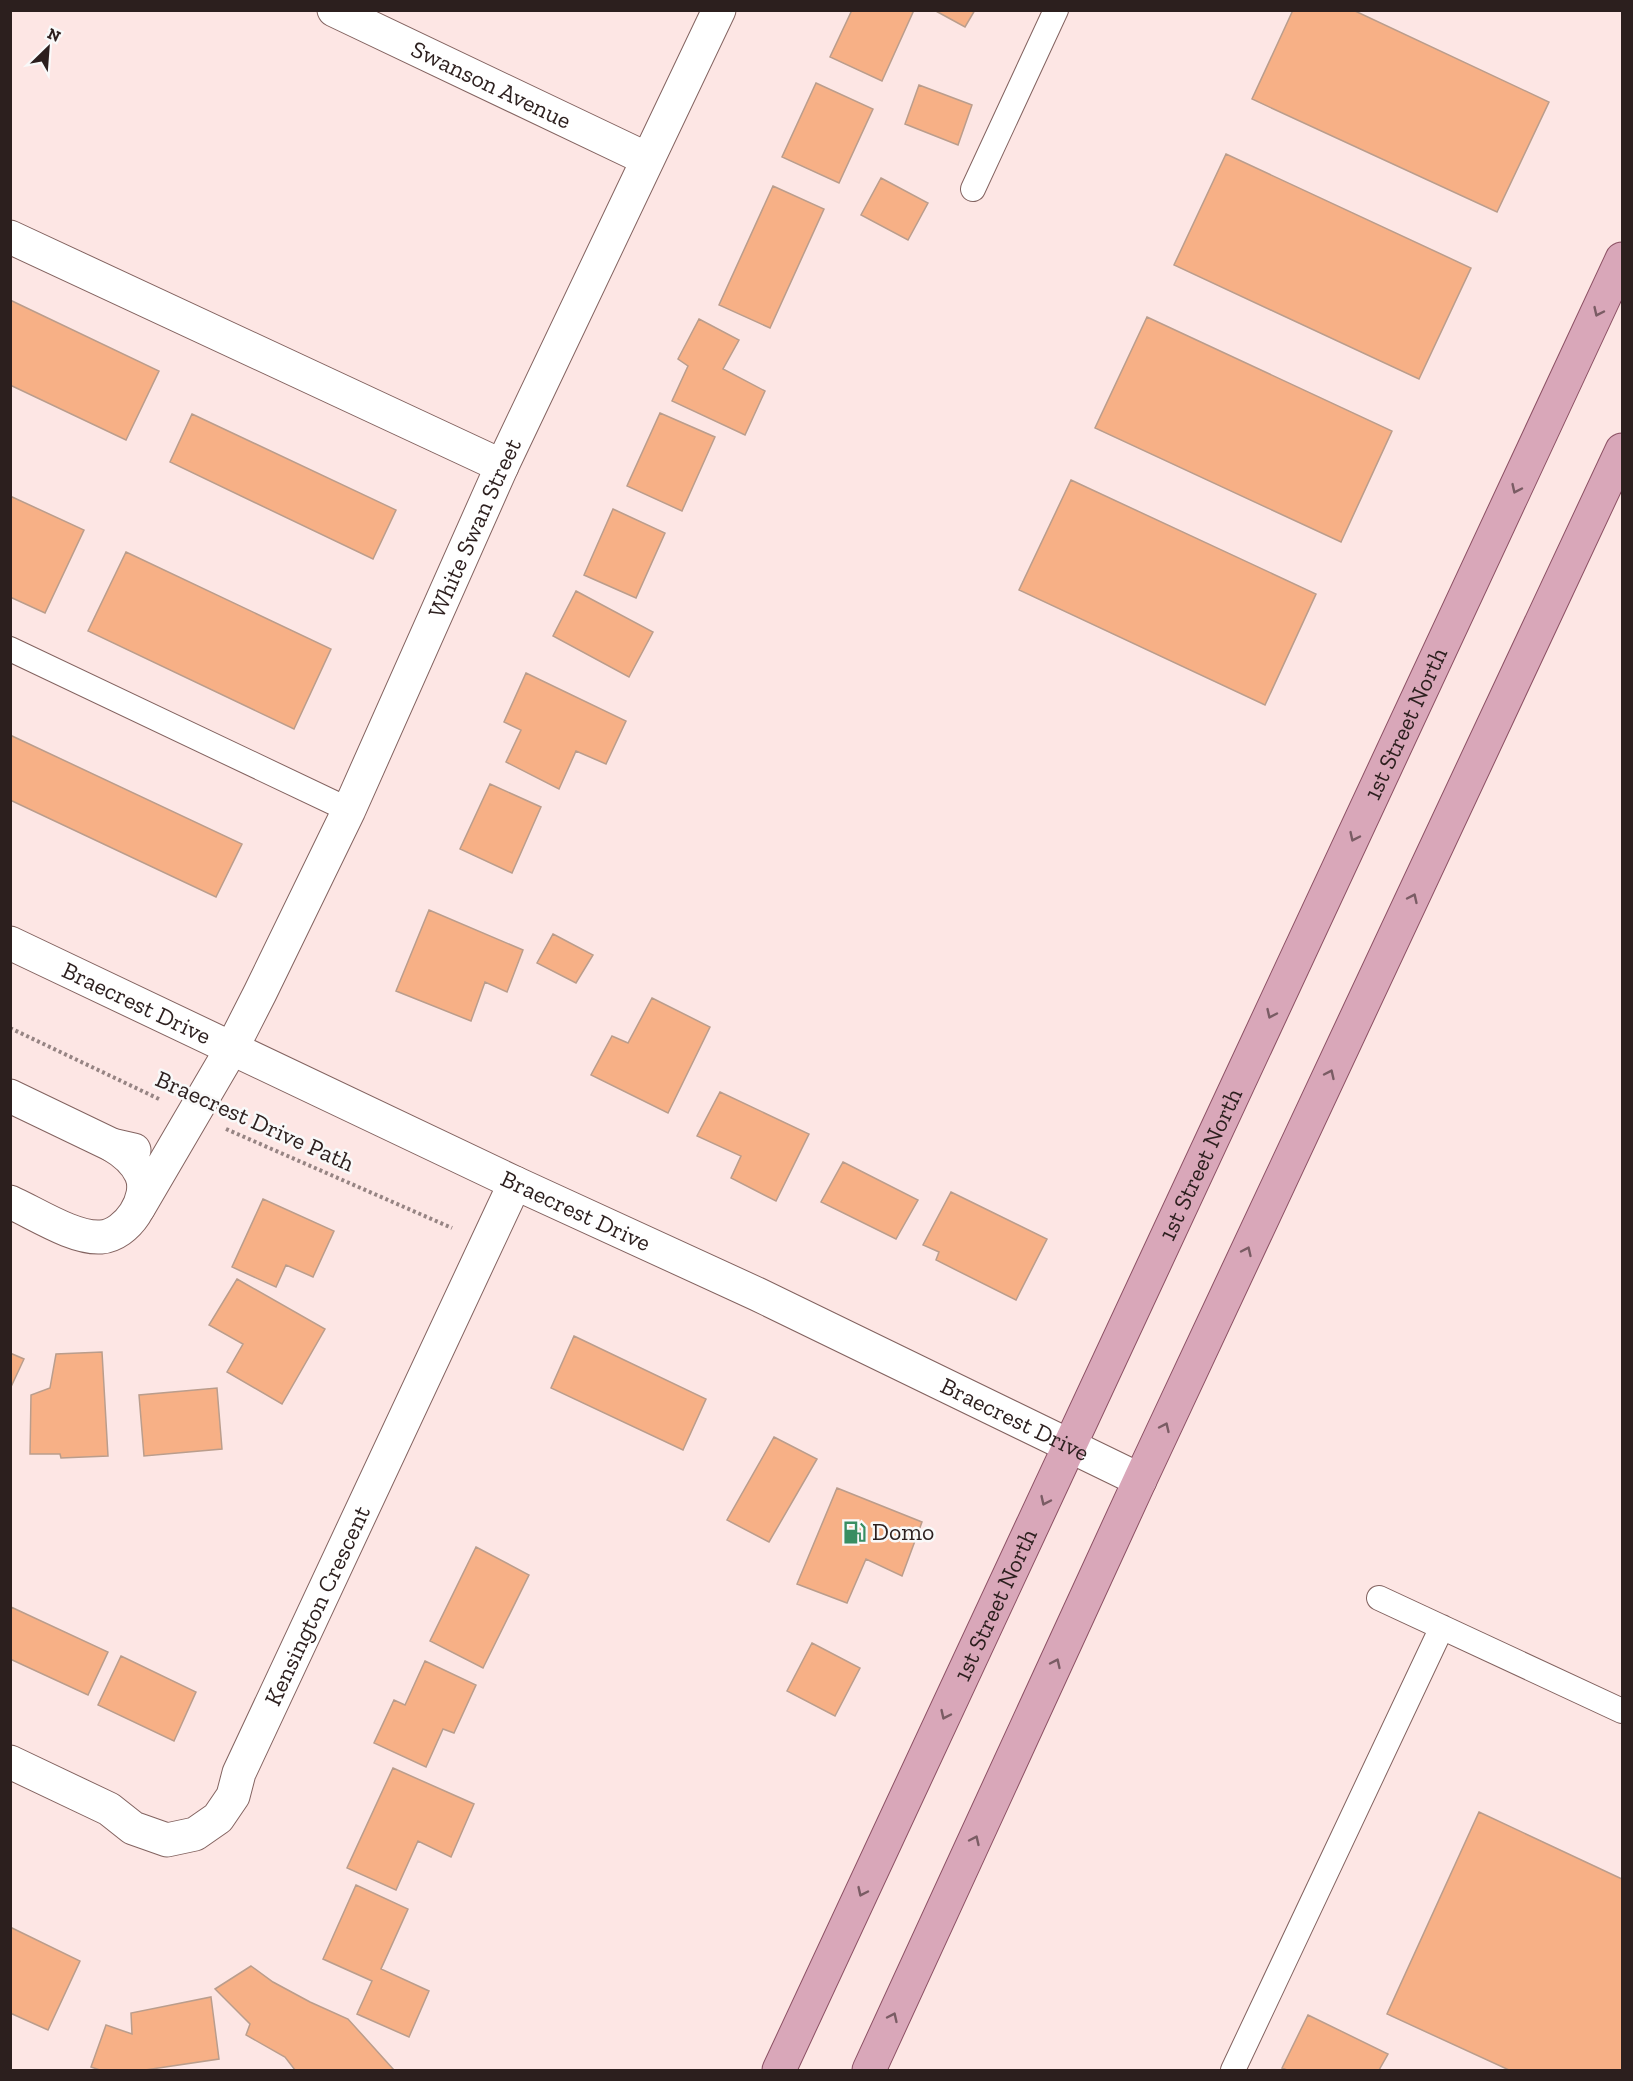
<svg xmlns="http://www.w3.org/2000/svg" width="1633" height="2081" font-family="'Zilla Slab',serif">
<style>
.building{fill:#f7b086;stroke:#ba9d8c;stroke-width:1.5}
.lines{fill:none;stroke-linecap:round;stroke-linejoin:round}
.lane-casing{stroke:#836360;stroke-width:26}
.street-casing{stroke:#836360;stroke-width:35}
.secondary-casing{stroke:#836360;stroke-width:35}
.primary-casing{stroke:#8c5164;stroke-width:35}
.path{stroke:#968483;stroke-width:4;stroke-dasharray:3 3;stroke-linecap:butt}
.lane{stroke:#fff;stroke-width:24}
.street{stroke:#fff;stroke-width:33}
.secondary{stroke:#fff;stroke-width:33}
.primary{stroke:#d9a7b9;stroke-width:33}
.oneway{stroke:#7a5c64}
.labels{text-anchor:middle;stroke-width:5;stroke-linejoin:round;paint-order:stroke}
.street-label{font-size:24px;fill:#2c1f1e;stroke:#f9f9f9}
.poi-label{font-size:24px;fill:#2c1f1e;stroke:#f9f9f9;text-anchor:start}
</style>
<rect width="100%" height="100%" fill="#fde6e4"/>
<!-- building -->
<path class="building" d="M852,10H914L882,81L830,57Z
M934,10H975L965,27Z
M1293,10H1353L1549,102L1497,212L1252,99Z
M816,83L873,109L839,183L782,157Z
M919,85L972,105L958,145L905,124Z
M1226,154L1471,268L1419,379L1174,265Z
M881,178L928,203L908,240L861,215Z
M773,186L824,209L770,328L719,305Z
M10,300L159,371L126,440L10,385Z
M1147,317L1392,431L1341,542L1095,428Z
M699,319L739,340L723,369L765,391L745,435L672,401L688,366L678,359Z
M660,413L715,437L682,511L627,486Z
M192,414L396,510L373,559L170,462Z
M1071,480L1316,594L1265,705L1019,590Z
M10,496L84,530L45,613L10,597Z
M613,509L665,533L636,598L584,575Z
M126,552L331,649L294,729L88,631Z
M576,591L653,632L629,677L553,636Z
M526,673L626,721L606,764L576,751L559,789L506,762L521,730L504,722Z
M10,735L242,844L216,897L10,800Z
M490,784L541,807L512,873L460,849Z
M429,910L523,950L507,992L485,982L471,1021L396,991Z
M553,934L593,955L576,983L537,963Z
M652,998L710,1027L668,1113L591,1075L612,1036L628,1043Z
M720,1092L809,1134L776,1201L731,1178L741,1156L697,1136Z
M843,1162L918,1200L896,1239L821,1202Z
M951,1192L1047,1239L1016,1300L936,1260L939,1252L923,1245Z
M263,1199L334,1231L313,1277L286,1265L276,1287L232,1267Z
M237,1279L325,1329L282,1404L227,1372L243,1344L209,1325Z
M574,1336L706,1399L683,1450L551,1388Z
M102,1352L108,1456L61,1458L60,1454H30L31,1395L50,1388L56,1354Z
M10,1353L24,1359L10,1389Z
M217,1388L222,1449L144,1456L139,1395Z
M774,1437L817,1459L769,1542L727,1520Z
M837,1488L922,1522L902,1576L866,1559L847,1603L797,1584Z
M476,1547L529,1575L483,1668L430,1641Z
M11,1607L108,1652L88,1695L10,1659Z
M812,1643L860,1668L835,1716L787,1691Z
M121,1656L196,1692L174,1741L98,1705Z
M425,1661L476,1685L454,1733L443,1729L426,1767L374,1743L394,1700L405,1705Z
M393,1768L474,1804L451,1857L418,1841L396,1890L347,1868Z
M1479,1812L1622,1879V2070H1509L1387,2014Z
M356,1885L408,1909L381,1969L429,1991L409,2037L357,2014L372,1981L323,1959Z
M10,1927L80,1961L48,2030L10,2013Z
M251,1966L273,1982L310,2002L348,2019L394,2070H295L285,2057L246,2035L250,2024L215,1989Z
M211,1997L219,2059L145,2070H100L91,2067L106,2025L132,2034L131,2013Z
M1308,2015L1388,2054L1379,2070H1287L1282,2068Z"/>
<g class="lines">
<defs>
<path id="lane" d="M973,189L1056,10
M10,649L349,810
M1379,1598L1622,1711
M1233,2070L1442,1627"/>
<g id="street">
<path id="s1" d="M334,10L647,159"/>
<path d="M10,237L502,466"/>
<path d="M10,1096L112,1145L134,1150"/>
<path d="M10,1202C35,1213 74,1239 101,1237C127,1235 152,1198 141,1174C135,1161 124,1152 112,1145"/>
<path id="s2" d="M139,1207L232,1048L260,993L349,810L502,466L719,10"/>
<path id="s3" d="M10,1762L109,1809L133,1828L167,1840L195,1834L218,1818L233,1796L239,1773L515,1183"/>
</g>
<g id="secondary">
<path id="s4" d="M10,943L515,1183L757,1294L1140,1480"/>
</g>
<g id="primary">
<path id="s5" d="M779,2070L1622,259"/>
<path d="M869,2070L1140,1480L1622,450"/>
</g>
</defs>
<!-- lane casing -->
<use href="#lane" class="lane-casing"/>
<!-- street casing -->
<use href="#street" class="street-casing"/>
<!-- secondary casing -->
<use href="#secondary" class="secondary-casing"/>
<!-- primary casing -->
<use href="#primary" class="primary-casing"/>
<!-- path -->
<path class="path" d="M10,1028L159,1099
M226,1129L452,1228"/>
<!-- lane -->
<use href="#lane" class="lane"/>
<!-- street -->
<use href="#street" class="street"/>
<!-- secondary -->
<use href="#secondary" class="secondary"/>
<!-- primary -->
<use href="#primary" class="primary"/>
</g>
<!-- one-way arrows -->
<defs><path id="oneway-chevron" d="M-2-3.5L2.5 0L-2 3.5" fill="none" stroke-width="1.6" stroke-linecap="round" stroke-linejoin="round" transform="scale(1.5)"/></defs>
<g class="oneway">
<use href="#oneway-chevron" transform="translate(1598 312) rotate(115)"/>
<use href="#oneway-chevron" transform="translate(1516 489) rotate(115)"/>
<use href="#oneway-chevron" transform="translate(1354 837) rotate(115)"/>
<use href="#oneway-chevron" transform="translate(1413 898) rotate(-65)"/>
<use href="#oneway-chevron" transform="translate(1271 1014) rotate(115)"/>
<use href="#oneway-chevron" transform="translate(1330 1074) rotate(-65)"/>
<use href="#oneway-chevron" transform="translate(1247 1251) rotate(-65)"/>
<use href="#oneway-chevron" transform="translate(1165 1427) rotate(-65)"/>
<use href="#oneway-chevron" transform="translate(1045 1501) rotate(115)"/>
<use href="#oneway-chevron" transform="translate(1056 1663) rotate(-65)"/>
<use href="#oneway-chevron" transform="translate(945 1715) rotate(115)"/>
<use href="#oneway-chevron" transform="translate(975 1840) rotate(-65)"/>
<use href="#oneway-chevron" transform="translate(862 1892) rotate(115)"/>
<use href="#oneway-chevron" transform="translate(893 2017) rotate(-65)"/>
</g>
<!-- icons -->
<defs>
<symbol id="fuel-bare" viewBox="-9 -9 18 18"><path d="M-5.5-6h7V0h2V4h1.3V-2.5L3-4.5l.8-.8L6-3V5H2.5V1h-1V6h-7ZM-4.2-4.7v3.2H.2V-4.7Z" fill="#388e62" stroke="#f9f9f9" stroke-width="2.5" paint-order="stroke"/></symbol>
</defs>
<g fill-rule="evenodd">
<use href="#fuel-bare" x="838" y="1516" width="33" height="33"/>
</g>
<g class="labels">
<!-- street labels -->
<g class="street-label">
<text dy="8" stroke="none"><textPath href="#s1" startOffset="174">Swanson Avenue</textPath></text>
<text dy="8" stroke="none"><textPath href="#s2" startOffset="758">White Swan Street</textPath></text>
<text dy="8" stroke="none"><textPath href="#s5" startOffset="1485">1st Street North</textPath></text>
<text dy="8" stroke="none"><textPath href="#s4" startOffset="140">Braecrest Drive</textPath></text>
<text transform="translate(255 1121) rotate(24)" y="8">Braecrest Drive Path</text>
<text dy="8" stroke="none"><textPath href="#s5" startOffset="999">1st Street North</textPath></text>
<text dy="8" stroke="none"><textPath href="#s4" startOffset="626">Braecrest Drive</textPath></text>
<text dy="8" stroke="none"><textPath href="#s4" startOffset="1112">Braecrest Drive</textPath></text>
<text dy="8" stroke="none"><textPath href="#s5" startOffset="513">1st Street North</textPath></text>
<text dy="8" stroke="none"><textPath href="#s3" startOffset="468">Kensington Crescent</textPath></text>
</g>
<!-- poi labels -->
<g class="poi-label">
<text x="872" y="1540">Domo</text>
</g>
</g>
<!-- border -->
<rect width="1633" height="2081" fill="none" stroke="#2c1f1e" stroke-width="24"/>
<!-- north arrow -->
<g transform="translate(48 48) rotate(25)" stroke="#f9f9f9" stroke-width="4.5" paint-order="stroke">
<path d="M0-4.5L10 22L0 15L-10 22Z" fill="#2c1f1e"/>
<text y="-9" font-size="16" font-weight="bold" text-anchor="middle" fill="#2c1f1e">N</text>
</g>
</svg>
